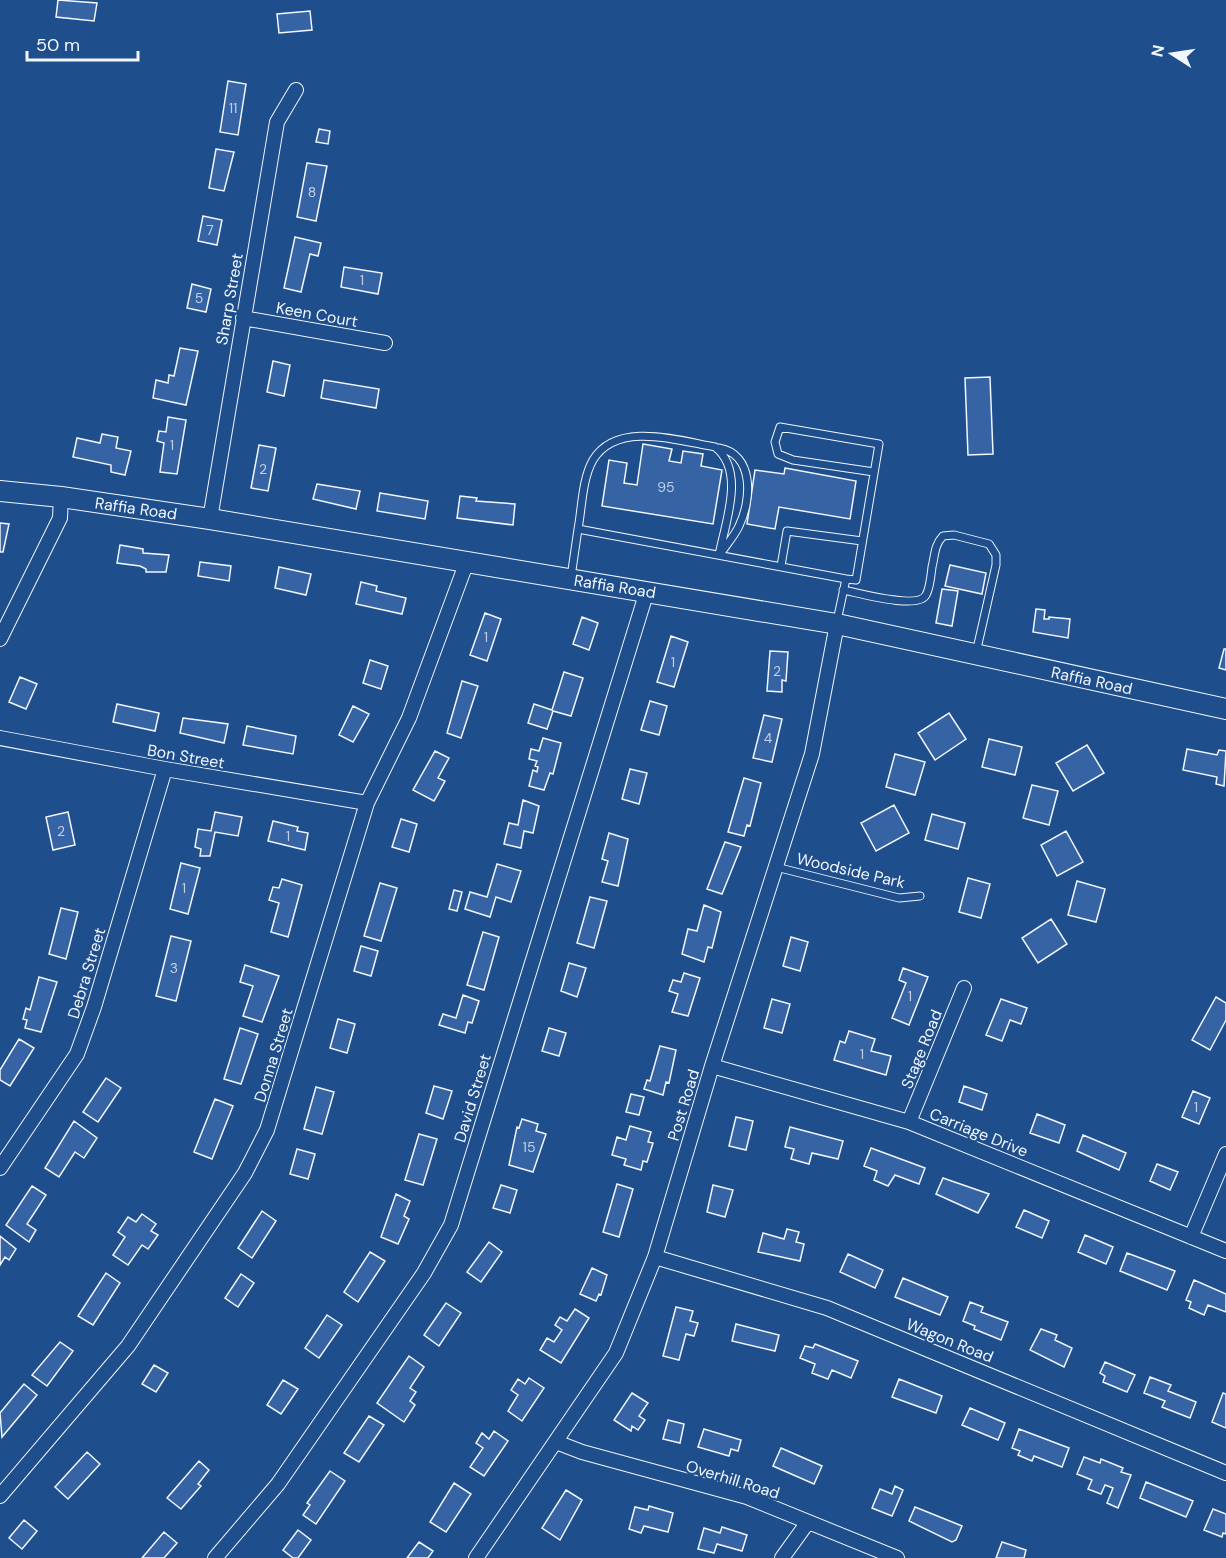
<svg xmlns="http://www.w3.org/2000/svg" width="1226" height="1558" font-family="'DM Sans',sans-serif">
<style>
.building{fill:#3563a3;stroke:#f2f6ff;stroke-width:1.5}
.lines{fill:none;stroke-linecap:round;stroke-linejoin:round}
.lane-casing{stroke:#f2f6ff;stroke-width:9}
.street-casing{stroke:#f2f6ff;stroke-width:16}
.secondary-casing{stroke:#f2f6ff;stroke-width:22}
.lane{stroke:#1f4e8c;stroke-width:7}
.street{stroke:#1f4e8c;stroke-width:14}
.secondary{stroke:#1f4e8c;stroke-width:20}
.labels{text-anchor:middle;stroke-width:4.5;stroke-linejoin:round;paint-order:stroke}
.number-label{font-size:14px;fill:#c3d1e8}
.street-label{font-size:16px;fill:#f2f6ff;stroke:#1f4e8c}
</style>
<rect width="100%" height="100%" fill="#1f4e8c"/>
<!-- building -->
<path class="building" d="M58,0L97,3L94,21L56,17Z
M310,11L312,30L279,33L277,14Z
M228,81L246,84L238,135L220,132Z
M319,129L330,131L328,144L316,142Z
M216,149L234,152L224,191L209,188Z
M307,163L327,166L316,221L297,217Z
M203,216L222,220L217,245L198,241Z
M295,237L321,243L318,256L310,254L301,292L284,288Z
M344,267L382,273L378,294L341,287Z
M192,284L211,289L206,312L187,308Z
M180,348L198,351L186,405L153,398L156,380L168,383L169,375L174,376Z
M273,361L290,365L284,396L267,392Z
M990,377L993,454L968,455L965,378Z
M324,380L379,389L376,408L321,398Z
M168,417L186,420L177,474L160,472L164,443L157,441L159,431L166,432Z
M102,434L118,437L116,448L131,451L125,475L111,472V465L73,457L77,438L100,443Z
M643,444L672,449L669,461L681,463L683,451L703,454L701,466L722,470L713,524L602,506L609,460L627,463L624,483L637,485Z
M259,445L276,448L268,491L251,488Z
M785,468L856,481L850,519L779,507L775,529L747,524L755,470L784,474Z
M317,484L360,491L356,509L313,499Z
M380,493L428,501L425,519L377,511Z
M460,496L477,498L476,501L515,504L513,525L457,518Z
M0,523L9,524L3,552H0Z
M120,545L143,549V553L169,555L166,572H146V569L140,566L117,563Z
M200,562L231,566L229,581L198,576Z
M950,565L986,573L982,594L945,586Z
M279,567L311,574L306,595L275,588Z
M361,582L377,586L376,591L406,598L402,614L356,604Z
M942,589L958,591L952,626L936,623Z
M1036,609L1045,610L1044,619H1049V617L1070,619L1068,638L1033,632Z
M485,613L501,619L487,661L470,655Z
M582,617L598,623L589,650L573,644Z
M671,636L688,642L674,687L657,682Z
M1224,649H1226V670L1219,668Z
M770,651L788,652L786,681L782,680V692L767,691Z
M370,660L388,666L381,689L363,683Z
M564,672L583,678L571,716L553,711L547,729L528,723L534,704L552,710Z
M20,677L37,684L26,709L9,702Z
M462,681L478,686L461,738L447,733Z
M650,701L667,706L659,735L641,730Z
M117,704L159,713L155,731L113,722Z
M353,706L369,714L353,742L339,735Z
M949,713L966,739L935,760L918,733Z
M764,715L782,719L772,762L753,758Z
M183,718L228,724L224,743L180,733Z
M247,726L296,736L293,754L243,745Z
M543,738L561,743L553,774L550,773L544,790L529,786L533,770L537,772L538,767L535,766L537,761L529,759L531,749L539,751Z
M989,739L1022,747L1015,775L982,767Z
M1087,745L1104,773L1073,791L1056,763Z
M1187,749L1217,755L1219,750L1226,751L1224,786L1216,784L1217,777L1183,770Z
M435,751L449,758L438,778L445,781L434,801L413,790Z
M895,754L925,762L915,795L886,787Z
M630,769L647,773L639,804L622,799Z
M744,778L761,783L750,826L747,825L744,836L728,832Z
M1032,785L1058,791L1049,825L1023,818Z
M523,800L539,806L533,833L524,831L521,848L504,844L509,823L518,825Z
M894,805L909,833L876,851L861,823Z
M68,812L75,845L53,850L46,817Z
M215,812L242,817L238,836L215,832L210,856H200L201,849L195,847L198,829L211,831Z
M932,814L965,823L958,849L925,840Z
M401,819L417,824L409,852L392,847Z
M273,821L298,827L297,831L308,833L305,850L268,841Z
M1066,831L1083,862L1057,876L1041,845Z
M609,833L628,839L618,886L602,882L608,861L602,859Z
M725,842L741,847L722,894L707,889Z
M181,863L200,868L188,914L170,909Z
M497,864L521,871L511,902L496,897L490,917L465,909L470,892L487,897Z
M968,878L990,884L981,918L959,912Z
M282,879L302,885L288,937L271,932L279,903L269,900L273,887L279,888Z
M1077,881L1105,889L1096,922L1068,915Z
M380,883L397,888L381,941L364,936Z
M454,890L462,892L457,911L449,909Z
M590,897L607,901L594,948L577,943Z
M704,905L721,912L712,948L708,947L704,962L682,954L688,929L697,931Z
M61,908L78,912L66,959L49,954Z
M1051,919L1067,944L1038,963L1022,938Z
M483,932L499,937L484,990L467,985Z
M171,936L191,941L176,1001L156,996Z
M791,937L808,942L800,971L783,966Z
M361,946L378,951L371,976L354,971Z
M569,963L586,968L577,997L561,991Z
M245,965L279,976L262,1022L243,1016L253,986L240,982Z
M903,968L928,977L909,1025L892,1018L906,983L899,980Z
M684,973L700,978L688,1016L672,1012L678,994L669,991L673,980L681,982Z
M39,977L57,982L41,1032L25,1028L27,1020L23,1019L26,1008L30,1010Z
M463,995L479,1001L472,1023L468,1022L465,1033L439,1025L443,1014L456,1018Z
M1216,997L1226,1003V1020L1210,1050L1192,1040Z
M772,999L790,1004L782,1033L764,1028Z
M1001,999L1027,1008L1021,1024L1010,1020L1002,1041L986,1035Z
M338,1019L355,1024L347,1053L330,1048Z
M240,1028L258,1034L241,1084L224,1079Z
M549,1028L566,1033L559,1056L542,1051Z
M849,1031L875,1039L871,1051L891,1056L886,1075L834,1060L840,1041L845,1043Z
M19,1039L34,1048L10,1086L0,1080V1070Z
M660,1046L676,1050L669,1083L666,1082L663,1095L644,1089L647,1080L650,1081Z
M106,1078L121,1088L98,1122L83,1112Z
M434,1086L452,1091L443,1119L426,1113Z
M964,1086L987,1094L982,1110L959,1102Z
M316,1087L334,1092L322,1134L304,1129Z
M1193,1091L1210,1098L1199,1124L1182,1117Z
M631,1094L644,1097L639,1115L626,1112Z
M215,1099L233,1106L212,1159L194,1152Z
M1037,1114L1065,1125L1059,1143L1030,1133Z
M736,1117L753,1121L746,1150L729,1146Z
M522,1119L538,1124L536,1131L546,1134L533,1172L509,1165L517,1127L519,1128Z
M74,1121L97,1138L84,1158L75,1152L59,1177L45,1168Z
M630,1126L651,1132L648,1142L653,1143L647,1162L643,1161L641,1170L624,1165L626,1159L612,1155L617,1137L626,1140Z
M790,1127L843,1141L838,1159L812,1153L809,1164L791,1159L794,1149L785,1147Z
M419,1134L437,1139L423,1185L405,1180Z
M1083,1135L1126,1153L1119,1170L1077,1151Z
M871,1148L925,1168L919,1184L895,1175L888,1186L874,1180L877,1171L864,1166Z
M297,1149L315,1154L308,1179L290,1174Z
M1157,1164L1178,1172L1170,1190L1150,1181Z
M943,1178L989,1194L978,1213L936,1194Z
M617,1184L633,1189L619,1237L603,1232Z
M501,1185L517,1190L510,1213L493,1208Z
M713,1185L733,1190L725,1217L707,1212Z
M32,1186L46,1195L27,1224L36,1230L29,1242L6,1225Z
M396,1194L410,1201L404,1216L409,1219L398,1244L381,1237Z
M1024,1210L1049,1221L1042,1238L1016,1227Z
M262,1211L276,1221L252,1258L238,1248Z
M142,1214L156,1224L151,1231L158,1235L148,1249L142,1245L128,1265L113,1255L125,1237L118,1232L128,1217L136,1222Z
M787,1229L799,1232L796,1242L804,1244L800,1261L758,1252L763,1233L784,1239Z
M1085,1235L1113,1247L1106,1264L1078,1252Z
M0,1236L16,1249L9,1260L5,1257L0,1265Z
M489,1242L502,1252L481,1282L467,1272Z
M370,1252L385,1261L358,1302L344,1292Z
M1127,1253L1175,1271L1167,1290L1120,1271Z
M848,1254L883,1270L875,1288L840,1272Z
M592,1268L607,1275L601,1295L599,1294L596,1301L580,1294Z
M106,1273L120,1283L93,1325L78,1316Z
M241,1274L254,1283L238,1307L225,1298Z
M903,1278L948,1297L940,1315L895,1297Z
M1194,1280L1226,1294V1312L1208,1305L1204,1315L1189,1308L1191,1302L1186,1300Z
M970,1302L983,1307L981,1312L1008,1322L1001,1340L974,1329L975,1326L963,1321Z
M446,1303L461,1313L439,1346L424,1335Z
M676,1307L693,1311L690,1321L698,1323L694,1336L686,1334L679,1360L663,1356Z
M575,1309L589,1318L561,1363L540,1350L547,1338L554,1342L562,1330L555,1325L560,1317L567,1321Z
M327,1315L342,1325L319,1358L305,1348Z
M736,1324L779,1335L775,1351L732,1341Z
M1041,1329L1057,1335L1055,1340L1072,1348L1064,1367L1030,1350Z
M60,1342L73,1351L47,1386L32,1375Z
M815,1344L858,1361L851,1378L832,1370L828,1379L812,1373L815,1364L800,1358L805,1346L813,1348Z
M409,1356L424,1367L410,1388L416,1392L410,1401L415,1405L404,1422L377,1403Z
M1105,1362L1135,1375L1127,1392L1103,1382L1105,1376L1100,1373Z
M154,1365L168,1373L156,1392L142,1384Z
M1150,1377L1171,1385L1168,1391L1196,1402L1190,1418L1162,1407L1165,1401L1144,1393Z
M529,1378L544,1388L522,1421L508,1411L518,1395L511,1390L518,1379L525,1384Z
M899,1379L942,1396L936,1413L892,1397Z
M283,1380L298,1389L281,1414L267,1405Z
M24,1384L37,1395L2,1437L0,1413Z
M632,1393L648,1403L639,1416L645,1420L638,1430L632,1426L631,1431L614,1420Z
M1223,1393L1226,1394V1428L1212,1422Z
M970,1408L1005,1423L998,1440L962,1425Z
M369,1416L384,1425L359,1462L344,1453Z
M668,1420L684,1424L680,1443L663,1439Z
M704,1429L741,1440L738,1451L731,1449L729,1456L698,1447Z
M1019,1429L1069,1448L1062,1467L1034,1456L1032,1461L1018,1455L1020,1451L1012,1448Z
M494,1431L508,1441L484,1476L470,1467L483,1448L476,1443L482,1433L489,1439Z
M781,1448L822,1466L814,1484L773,1466Z
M87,1452L100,1464L68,1499L55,1487Z
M1084,1457L1100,1463L1101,1459L1123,1468L1121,1472L1131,1475L1118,1508L1107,1503L1113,1488L1105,1485L1101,1494L1088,1489L1092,1480L1077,1474Z
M199,1461L209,1470L198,1484L201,1486L181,1509L167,1498Z
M330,1471L345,1481L316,1524L303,1515L310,1505L307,1503Z
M1146,1482L1193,1501L1186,1517L1140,1498Z
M454,1483L471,1494L446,1532L430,1522Z
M895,1486L903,1490L892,1516L872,1508L880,1489L892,1494Z
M566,1490L582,1500L560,1540L542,1528Z
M649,1506L673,1513L668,1532L644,1526L641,1533L629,1529L635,1507L648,1510Z
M915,1507L962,1526L956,1540L952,1542L909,1521Z
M1213,1509L1226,1514V1534L1223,1533L1222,1537L1204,1530Z
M24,1520L37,1531L22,1549L9,1538Z
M722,1527L747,1535L742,1551L717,1544L714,1553L698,1549L704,1528L720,1533Z
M298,1530L311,1540L298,1558H293L283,1550Z
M164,1532L177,1543L164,1558H142Z
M419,1542L433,1551L428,1558H407Z
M1002,1542L1026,1550L1024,1558H996Z"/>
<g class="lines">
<defs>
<path id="lane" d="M719,448C754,454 752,499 739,526C735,535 727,544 721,553
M578,529C582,508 582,479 593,460C617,420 680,441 715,447C746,471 725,523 719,555
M781,566L787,531L862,541
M571,577L578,529L846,579L837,621
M846,579L856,580L879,444L780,427L775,442L778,454L793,460L874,472
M843,590C859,593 918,610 926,595C930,588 931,576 932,567C935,556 934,545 943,536L954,535L989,544L996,555V565L976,653
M776,867L899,898L920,896"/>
<path id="street" d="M243,318L385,343
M210,519L277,122L296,90
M0,639L60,518L61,497
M0,738L165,769L367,803
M712,1066L909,1122L1226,1251
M909,1122L964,988
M0,1168L77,1054L94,1007L165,769
M1191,1237L1226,1154
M655,1257L827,1308L1226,1473
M556,1442L582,1452L747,1497L897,1558
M0,1496L128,1346L245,1173L267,1130L367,803L409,718L466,564
M215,1558L278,1484L424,1273L451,1225L647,591
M476,1558L616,1353L655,1257L712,1066L812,754L837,624
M782,1558L808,1522"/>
<path id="secondary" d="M0,491L61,497L210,519L837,624L1226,709"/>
</defs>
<!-- lane casing -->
<use href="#lane" class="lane-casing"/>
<!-- street casing -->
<use href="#street" class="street-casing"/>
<!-- secondary casing -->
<use href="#secondary" class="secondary-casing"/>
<!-- lane -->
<use href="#lane" class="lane"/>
<!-- street -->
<use href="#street" class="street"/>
<!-- secondary -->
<use href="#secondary" class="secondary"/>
</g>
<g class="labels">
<!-- number labels -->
<g class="number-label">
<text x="233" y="113">11</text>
<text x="312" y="197">8</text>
<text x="210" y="235">7</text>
<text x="362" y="285">1</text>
<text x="199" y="303">5</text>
<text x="172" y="450">1</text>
<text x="263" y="474">2</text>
<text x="666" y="492">95</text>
<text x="486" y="642">1</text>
<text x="673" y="667">1</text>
<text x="777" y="676">2</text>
<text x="768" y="743">4</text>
<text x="61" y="836">2</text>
<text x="288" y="841">1</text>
<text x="184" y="893">1</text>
<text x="174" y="973">3</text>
<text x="910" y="1001">1</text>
<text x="862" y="1059">1</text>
<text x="1196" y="1112">1</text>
<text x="529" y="1152">15</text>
</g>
<!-- street labels -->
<g class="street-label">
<text transform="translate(229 299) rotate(-80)" y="6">Sharp Street</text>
<text transform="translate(317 314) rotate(10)" y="6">Keen Court</text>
<text transform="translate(136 508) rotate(8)" y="6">Raffia Road</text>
<text transform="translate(615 586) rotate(9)" y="6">Raffia Road</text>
<text transform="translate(1092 680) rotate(12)" y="6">Raffia Road</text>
<text transform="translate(186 756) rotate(10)" y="6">Bon Street</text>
<text transform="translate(851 870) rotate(13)" y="6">Woodside Park</text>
<text transform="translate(86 973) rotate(-73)" y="6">Debra Street</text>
<text transform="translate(921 1049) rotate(-68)" y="6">Stage Road</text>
<text transform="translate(273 1055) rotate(-73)" y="6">Donna Street</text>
<text transform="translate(472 1098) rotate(-73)" y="6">David Street</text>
<text transform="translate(683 1105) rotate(-73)" y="6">Post Road</text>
<text transform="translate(979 1132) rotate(22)" y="6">Carriage Drive</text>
<text transform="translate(950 1340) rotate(22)" y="6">Wagon Road</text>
<text transform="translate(733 1479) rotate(17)" y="6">Overhill Road</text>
</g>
</g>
<!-- north arrow -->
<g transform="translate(1172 54) rotate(282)" stroke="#1f4e8c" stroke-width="4.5" paint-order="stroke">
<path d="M0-4.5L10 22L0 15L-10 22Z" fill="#f2f6ff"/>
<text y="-9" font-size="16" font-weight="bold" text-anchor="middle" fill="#f2f6ff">N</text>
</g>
<!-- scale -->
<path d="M27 51v9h111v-9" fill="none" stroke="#f2f6ff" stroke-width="3"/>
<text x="36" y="51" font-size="18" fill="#f2f6ff" stroke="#1f4e8c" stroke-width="4.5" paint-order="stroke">50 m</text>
</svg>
